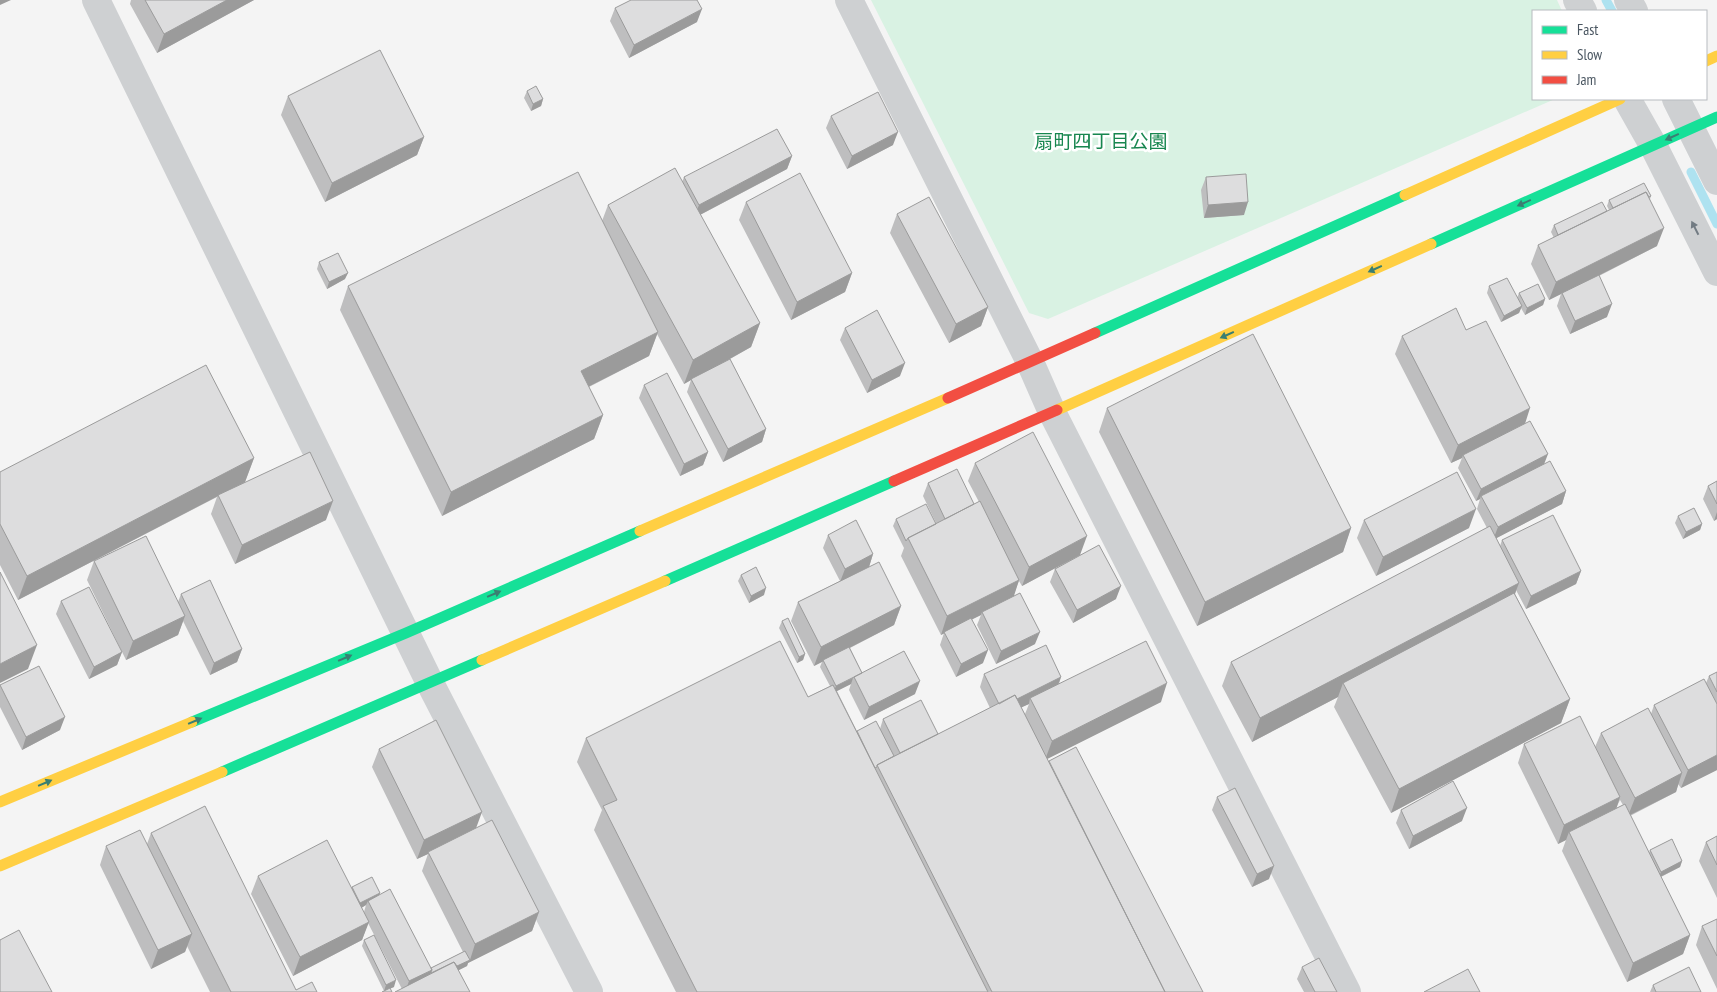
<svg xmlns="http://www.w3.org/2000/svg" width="1717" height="992" font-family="'PT Sans Narrow','Noto Sans JP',sans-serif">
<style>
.green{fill:#d9f2e3}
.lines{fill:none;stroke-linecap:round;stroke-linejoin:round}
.stream{stroke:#aee2f0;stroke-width:9}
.street{stroke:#ced0d2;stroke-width:28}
.fast{stroke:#16e098;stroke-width:11}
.slow{stroke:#ffcf43;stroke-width:11}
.jam{stroke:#f24e42;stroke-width:11}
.wall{fill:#bebebf;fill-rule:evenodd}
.shaded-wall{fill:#9b9b9b}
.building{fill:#ddddde;stroke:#9b9b9b}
.oneway{fill:#3a7f72}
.oneway2{fill:#727b83}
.labels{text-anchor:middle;stroke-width:5;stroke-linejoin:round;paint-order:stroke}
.park-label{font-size:19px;fill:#17864f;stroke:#fff}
</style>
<rect width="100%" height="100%" fill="#f4f4f4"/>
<!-- green -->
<path class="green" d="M871,0H1557L1562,11H1533V99H1555L1048,319L1029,313Z"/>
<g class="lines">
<!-- stream -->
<path class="stream" d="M1606,0L1612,11
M1691,172L1717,224"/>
<!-- street -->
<path class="street" d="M96,0L430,683L589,992
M849,0L1030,362L1052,412L1347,992
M1577,0L1583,11
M1628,0L1634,11
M1627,99L1653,145L1717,272
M1676,99L1717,181"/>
<!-- fast -->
<path class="fast" d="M1431,244L1717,117
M1095,333L1405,195
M665,581L894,481
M192,722L406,633L640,531
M222,772L482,660"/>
<!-- slow -->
<path class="slow" d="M1706,61L1717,56
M1405,195L1620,99
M1057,410L1431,244
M640,531L948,398
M482,660L665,581
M0,802L192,722
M0,866L222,772"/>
<!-- jam -->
<path class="jam" d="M948,398L1095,333
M894,481L1057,410"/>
</g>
<!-- wall -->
<path class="wall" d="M131,0H254L157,53L130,4Z
M615,8L697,22L629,58L610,21Z
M527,91L543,99L541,106L531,111L524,98Z
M288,96L424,137L417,155L325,202L281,115Z
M831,116L893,145L847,169L826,128Z
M792,156L787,169L700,215L760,323L751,347L730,359L766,429L762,442L723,462L687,392L691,380L684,384L657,334L649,356L589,387L603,415L594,439L442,516L340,310L348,286L602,221L608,205L682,182L684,177Z
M1206,177L1244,215L1204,218L1201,190Z
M1651,196L1650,199L1657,246L1599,276L1607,317L1570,334L1557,306L1561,294L1549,300L1531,264L1538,245L1554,238L1551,232L1554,225L1607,211L1609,210L1607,206L1609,200Z
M746,202L852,273L845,292L791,320L739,220Z
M897,214L988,307L981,326L949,343L890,233Z
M319,262L345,279L327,289L317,269Z
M1489,286L1517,298L1519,293L1545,299L1543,305L1525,315L1521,308L1519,313L1501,322L1487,293Z
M845,328L900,376L867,393L840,340Z
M1466,330L1525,423L1544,464L1566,491L1562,504L1496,538L1500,546L1502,540L1581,571L1576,584L1526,609L1516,590L1515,594L1570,699L1561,723L1391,813L1334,707L1338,697L1252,742L1222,686L1231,662L1487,528L1477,509L1480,499L1476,501L1458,468L1462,458L1451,463L1395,354L1402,336Z
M644,385L708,452L703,465L680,476L639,398Z
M1107,408L1351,528L1343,552L1197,626L1099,432Z
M254,458L245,482L326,520L235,564L211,514L217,497L18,600L0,565V472Z
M975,463L1081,555L1116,599L1073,623L1050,582L1055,569L1068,561L1022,586L1019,581L1013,596L1035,644L996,664L977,625L981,615L972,619L983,663L956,677L940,645L944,633L941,635L901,556L904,548L893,526L896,519L936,523L923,496L928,483L974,504L979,502L968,481Z
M1717,481V519L1714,521L1703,499L1708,486Z
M1678,516L1702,524L1700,530L1683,539L1675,523Z
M1364,520L1469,528L1376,576L1357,538Z
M828,535L873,554L869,567L901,606L894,625L850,648L862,673L915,694L864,720L849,690L851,684L837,691L857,731L880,729L883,719L938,734L990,708L980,687L984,674L1061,677L1059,684L1161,702L1047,759L1203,992H676L594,830L602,810L577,762L586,738L808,697L830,686L820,667L822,662L814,666L791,621L798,602L840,581L823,548ZM1029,704L1025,714L1021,707Z
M94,561L178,602L181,594L242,649L237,662L210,675L183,621L178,635L126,660L87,580Z
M741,575L764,595L749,603L738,581Z
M61,601L122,652L117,665L89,679L56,614Z
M782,621L805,654L803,660L797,663L779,628Z
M1717,672V770L1681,788L1678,784L1676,792L1630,816L1649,853L1650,850L1682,861L1680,867L1661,877L1690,935L1683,954L1627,982L1562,851L1566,840L1558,844L1518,763L1524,744L1595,747L1601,733L1651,714L1654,705L1706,683L1709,676ZM1620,800L1623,805L1616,808Z
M0,685L60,730L22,750L0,707Z
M379,749L476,828L539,912L532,931L468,963L467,966L459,970L402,989L368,923L362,940L293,976L251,894L258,876L351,888L352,887L380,893L379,895L431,968L463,952L422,871L428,854L417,859L372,767ZM366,905L364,912L361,908Z
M1217,797L1269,879L1252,887L1212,810Z
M1401,810L1462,821L1409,849L1396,823Z
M151,833L296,990L317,992H210L187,946L185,952L151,969L100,865L106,846L147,844Z
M1717,836V898L1699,861L1706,842Z
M1717,919V989L1696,945L1702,926Z
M364,940L394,987L384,991L362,946Z
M1302,967L1337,992H1304L1297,979Z
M1653,985L1701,992H1650Z"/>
<!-- shaded-wall -->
<path class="shaded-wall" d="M0,0H11L0,5Z
M227,0H254L157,53L164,34Z
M702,9L697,22L629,58L634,45Z
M543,99L541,106L531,111L533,104Z
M898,132L893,145L847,169L852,156Z
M424,137L417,155L325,202L332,183Z
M792,156L787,169L694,218L699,205Z
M1248,202L1244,215L1204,218L1208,205Z
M1664,228L1657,246L1562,294V293L1561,294L1549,300L1556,282Z
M348,273L345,279L327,289L329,282Z
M852,273L845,292L791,320L797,302Z
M1545,299L1543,305L1525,315L1527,308Z
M1612,304L1607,317L1570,334L1575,321Z
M1522,306L1519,313L1501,322L1504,316Z
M988,307L981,326L949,343L956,324Z
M760,323L751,347L692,380L691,379V380L684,384L693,360Z
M658,332L649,356L572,395L581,371Z
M905,363L900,376L867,393L872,380Z
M1530,408L1524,427L1463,455L1462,458L1451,463L1458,445Z
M603,415L594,439L442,516L451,492Z
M766,429L762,442L723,462L728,449Z
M708,452L703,465L680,476L684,464Z
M1548,454L1543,467L1481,496L1480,499L1476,501L1481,489Z
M254,458L245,482L18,600L27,576Z
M1566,491L1562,504L1493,540L1498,527Z
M333,501L326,520L235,564L242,545Z
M1476,509L1469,528L1376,576L1383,557Z
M1717,512V519L1714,521Z
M1702,524L1700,530L1683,539L1686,532Z
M1351,528L1343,552L1197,626L1205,602Z
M1087,536L1080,555L1022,586L1029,567Z
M873,554L869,567L840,582L845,569Z
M1581,571L1576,584L1526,609L1531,596Z
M1019,580L1013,599L982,612L981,615L941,635L947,616Z
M1519,583L1510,607L1343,683L1338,697L1252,742L1260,718Z
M1121,586L1116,599L1073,623L1077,610Z
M766,588L764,595L749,603L751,596Z
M901,606L894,625L814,666L821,647Z
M185,616L178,635L126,660L133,641Z
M1040,632L1035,644L996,664L1001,651Z
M37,645L28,669L0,683V664Z
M242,649L237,662L210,675L214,663Z
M988,650L983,663L956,677L961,664Z
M122,652L117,665L89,679L94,667Z
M805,654L803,660L797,663L799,657Z
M1061,677L1056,690L1030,698L1029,704L995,720L1000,707Z
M853,678L851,684L833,693L836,686Z
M920,681L915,694L864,720L869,707Z
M1167,683L1161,702L1045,760L1052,741Z
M1570,699L1561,723L1391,813L1399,789Z
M65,717L60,730L22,750L26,737Z
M1717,755V770L1681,788L1688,770Z
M1682,773L1676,792L1628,816L1635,798Z
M1620,797L1614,816L1569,832L1566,840L1558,844L1564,825Z
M1467,808L1462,821L1409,849L1413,836Z
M482,812L475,831L428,852V854L417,859L424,840Z
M1682,861L1680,867L1658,878L1661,872Z
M1274,866L1269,879L1252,887L1257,874Z
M380,893L378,900L368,901L366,905L358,910L360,903Z
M539,912L532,931L468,963L467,966L431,984L433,977L470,960L475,944Z
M369,922L362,940L293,976L300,957Z
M192,934L185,952L151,969L158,950Z
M1690,935L1683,954L1627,982L1633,963Z
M432,970L427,983L405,992L409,981Z
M396,980L394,987L384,991L386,985Z"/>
<!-- building -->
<path class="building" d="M145,0H227L164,34Z
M631,0H697L702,9L634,45L615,8Z
M380,50L424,137L332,183L288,96Z
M536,86L543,99L533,104L527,91Z
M878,92L898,132L852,156L831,116Z
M777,129L792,156L699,205L684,177Z
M675,168L760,323L693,360L608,205Z
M578,172L658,332L581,371L603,415L451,492L348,286Z
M800,173L852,273L797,302L746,202Z
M1246,174L1248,202L1208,205L1206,177Z
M1644,183L1651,196L1649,197L1646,192L1613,208L1609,200Z
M1646,192L1664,228L1556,282L1538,245Z
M929,197L988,307L956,324L897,214Z
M1602,202L1607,211L1558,235L1554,225Z
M338,253L348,273L329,282L319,262Z
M1599,275L1612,304L1575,321L1562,293Z
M1507,278L1522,306L1504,316L1489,286Z
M1538,284L1545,299L1527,308L1519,293Z
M1456,308L1466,330L1486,321L1530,408L1458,445L1402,336Z
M877,310L905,363L872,380L845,328Z
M1253,334L1351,528L1205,602L1107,408Z
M730,359L766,429L728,449L691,379Z
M206,365L254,458L27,576L0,524V472Z
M667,373L708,452L684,464L644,385Z
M1530,421L1548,454L1481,489L1463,455Z
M1033,432L1087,536L1029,567L975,463Z
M310,452L333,501L242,545L218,495Z
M1550,461L1566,491L1498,527L1481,496Z
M957,469L974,504L945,519L928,483Z
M1457,472L1476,509L1383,557L1364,520Z
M1717,481V504L1708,486Z
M980,501L1019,580L947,616L908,538Z
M926,504L936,524L908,538L906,541L896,519Z
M1694,508L1702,524L1686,532L1678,516Z
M1553,515L1581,571L1531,596L1502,540Z
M856,520L873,554L845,569L828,535Z
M1490,526L1519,583L1260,718L1231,662Z
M146,536L185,616L133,641L94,561Z
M1099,545L1121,586L1077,610L1055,569Z
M879,562L901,606L821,647L798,602Z
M756,567L766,588L751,596L741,575Z
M0,572L37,645L0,664Z
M210,580L242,649L214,663L181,594Z
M89,587L122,652L94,667L61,601Z
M1020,593L1040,632L1001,651L982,612Z
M1514,593L1570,699L1399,789L1343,683Z
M788,618L805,654L799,657L782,621Z
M971,618L988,650L961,664L944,632Z
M780,641L808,697L833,685L988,992H697L603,806L617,800L586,738Z
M1146,641L1167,683L1052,741L1030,698Z
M1046,645L1061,677L1017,699L1015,695L999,704L984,674Z
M849,647L862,673L836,686L823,660Z
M904,651L920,681L869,707L854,677Z
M39,666L65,717L26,737L0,685Z
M1717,672V692L1709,676Z
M1704,679L1717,704V755L1688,770L1654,705Z
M1015,695L1165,992H992L877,765Z
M921,700L938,734L900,753L883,719Z
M1648,708L1682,773L1635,798L1601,733Z
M1580,716L1620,797L1564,825L1524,744Z
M436,720L482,812L424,840L379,749Z
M876,721L894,756L877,765V767L875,768L857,731Z
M1076,747L1203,992H1165L1049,761Z
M1453,781L1467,808L1413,836L1401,810Z
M1235,788L1274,866L1257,874L1217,797Z
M1625,804L1690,935L1633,963L1569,832Z
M205,806L296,990L312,982L317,992H231L151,833Z
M492,820L539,912L475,944L428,852Z
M140,830L192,934L158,950L106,846Z
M1717,836V865L1706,842Z
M1672,839L1682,861L1661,872L1650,850Z
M327,840L369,922L300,957L258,876Z
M372,877L380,893L360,903L352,887Z
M390,889L432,970L409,981L368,901Z
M1717,919V956L1702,926Z
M19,930L52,992H0V940Z
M374,935L396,980L386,985L364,940Z
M465,951L470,960L457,966L454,962L431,973V972L432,970L431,968Z
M1319,958L1337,992H1315L1302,967Z
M454,962L470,992H395Z
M1689,967L1701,992H1656L1653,985Z
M1468,969L1480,992H1424Z
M390,988L392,992H382Z"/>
<!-- one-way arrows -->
<defs><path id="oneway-solid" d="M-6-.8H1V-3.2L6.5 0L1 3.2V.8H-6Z" transform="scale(1.25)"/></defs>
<g class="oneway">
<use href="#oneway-solid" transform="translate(1672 137) rotate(156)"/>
<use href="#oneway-solid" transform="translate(1524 203) rotate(156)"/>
<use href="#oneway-solid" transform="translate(1375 269) rotate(156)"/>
<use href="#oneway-solid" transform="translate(1227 335) rotate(156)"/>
<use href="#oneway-solid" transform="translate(494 594) rotate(-23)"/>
<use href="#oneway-solid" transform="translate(345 658) rotate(-23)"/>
<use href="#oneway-solid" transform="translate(195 721) rotate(-23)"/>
<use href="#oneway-solid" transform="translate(45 783) rotate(-23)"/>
</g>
<use class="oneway2" href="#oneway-solid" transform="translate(1695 228) rotate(-117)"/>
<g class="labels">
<!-- park labels -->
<g class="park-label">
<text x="1101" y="148">扇町四丁目公園</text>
</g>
</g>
<!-- legend -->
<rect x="1532" y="10" width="175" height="90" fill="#ffffff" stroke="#b7bbc0"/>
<rect x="1542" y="26" width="25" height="8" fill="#16e098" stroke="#b7bbc0"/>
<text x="1577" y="35" font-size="15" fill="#4a5661">Fast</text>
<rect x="1542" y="51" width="25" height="8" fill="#ffcf43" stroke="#b7bbc0"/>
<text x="1577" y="60" font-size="15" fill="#4a5661">Slow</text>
<rect x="1542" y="76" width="25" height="8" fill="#f24e42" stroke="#b7bbc0"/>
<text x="1577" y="85" font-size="15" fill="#4a5661">Jam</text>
</svg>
